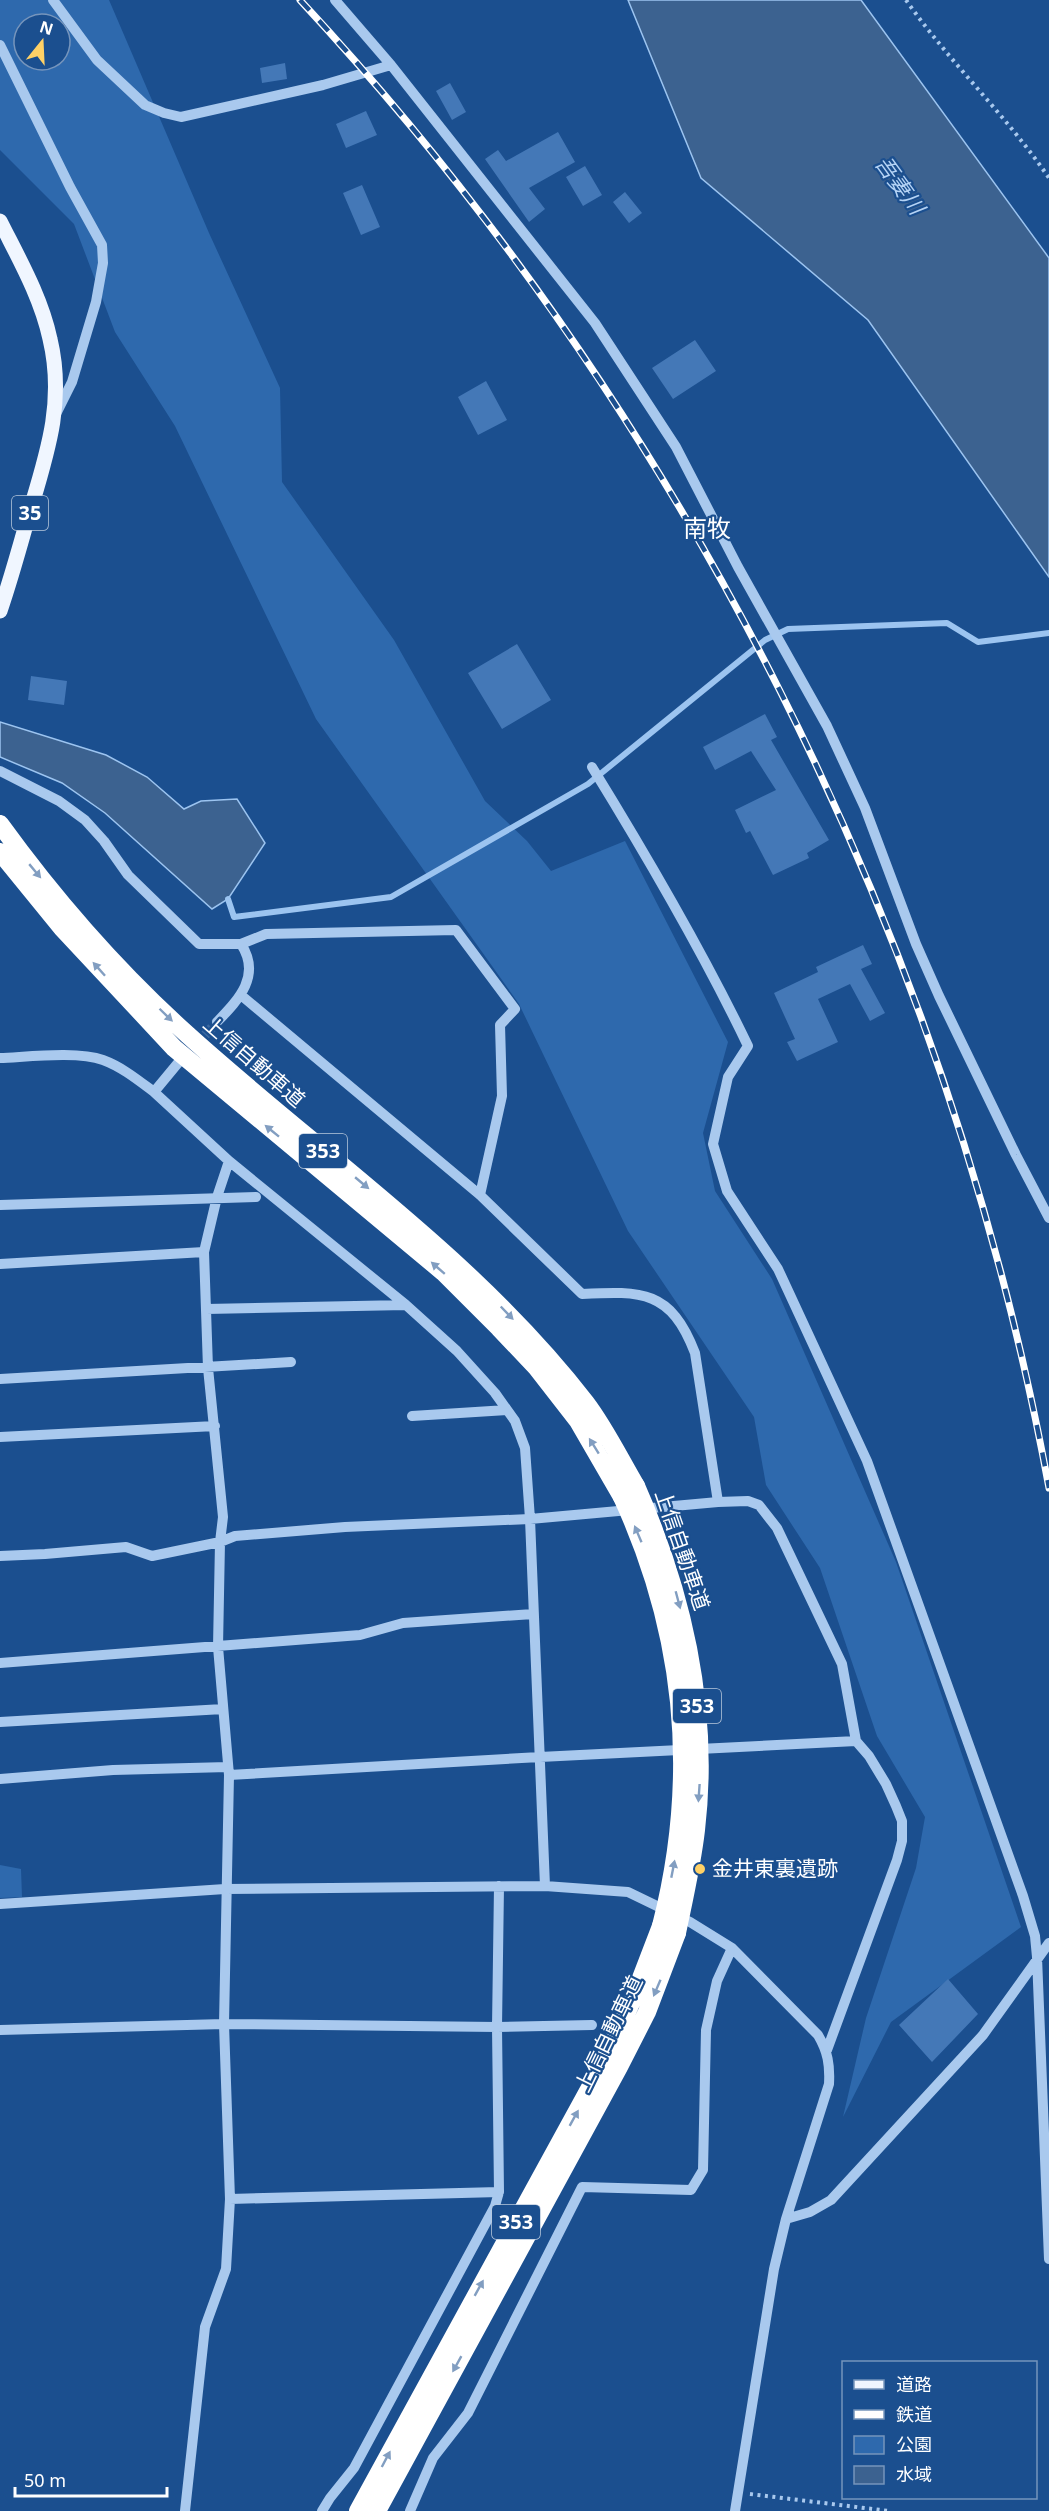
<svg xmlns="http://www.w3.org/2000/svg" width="1049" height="2511" font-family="'Noto Sans','Noto Sans JP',sans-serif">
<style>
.green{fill:#2e69ad;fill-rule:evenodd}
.water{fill:#3c6290;stroke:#9cc4f0;stroke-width:1.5}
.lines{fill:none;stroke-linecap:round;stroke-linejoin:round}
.stream{stroke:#9cc4f0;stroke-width:6}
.building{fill:#4478b7}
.minor-tunnel{stroke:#3d69a0;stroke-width:10;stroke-dasharray:10 5;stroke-linecap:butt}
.path{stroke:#a9c9ee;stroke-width:4;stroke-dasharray:3 4.5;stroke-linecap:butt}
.minor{stroke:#a9c9ee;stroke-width:10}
.major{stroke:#f0f6ff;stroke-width:15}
.highway{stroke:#fff;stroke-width:18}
.rail-casing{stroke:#fff;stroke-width:7}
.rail{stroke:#1b4f8f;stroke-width:4.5;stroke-dasharray:14;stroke-linecap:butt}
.highway-bridge{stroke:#fff;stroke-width:18}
.oneway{fill:#829ec1}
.poi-dot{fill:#ffd166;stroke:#1b4f8f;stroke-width:2}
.labels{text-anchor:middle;stroke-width:4.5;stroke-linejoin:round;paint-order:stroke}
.shield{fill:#1b4f8f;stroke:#bbcadd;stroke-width:1.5}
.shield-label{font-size:20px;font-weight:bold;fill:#fff}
.street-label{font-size:21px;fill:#fff;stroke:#1b4f8f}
.poi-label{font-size:21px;fill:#fff;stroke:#1b4f8f;text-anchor:start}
.water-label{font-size:22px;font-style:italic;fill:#b5d3f5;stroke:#1b4f8f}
.quarter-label{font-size:24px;fill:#fff;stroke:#1b4f8f}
</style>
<rect width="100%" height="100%" fill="#1b4f8f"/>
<!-- green -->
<path class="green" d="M0,0H109L209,233L280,388L282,482L394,640L485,801L527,841L551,871L625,841L728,1042L703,1133L715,1191L772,1279L896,1562L1021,1927L891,2022L843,2117L866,2018L916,1868L925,1817L877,1736L820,1568L766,1485L754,1417L628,1231L519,1004L316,719L175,426L115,332L74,224L0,150ZM24,24H60V60H24Z
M0,1865L21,1869L22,1897L0,1898Z"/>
<!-- water -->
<path class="water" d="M628,0H861L1049,258V577L868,320L701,178Z
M0,722L106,755L147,777L184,809L201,801L237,799L265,843L228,899L212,909L105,813L62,783L0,757Z"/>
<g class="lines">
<!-- stream -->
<path class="stream" d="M228,899L234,917L391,897L588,784L765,640L788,629L947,623L978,642L1049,633"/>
</g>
<!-- building -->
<path class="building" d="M285,63L287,79L262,83L260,68Z
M450,83L466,112L452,120L436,91Z
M366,111L377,135L346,148L336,124Z
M558,132L575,162L529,188L545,209L529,222L485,159L498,150L506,161Z
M585,166L602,195L583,206L566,177Z
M362,185L380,227L361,235L343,193Z
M625,192L642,213L629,223L613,202Z
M695,340L716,371L673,399L652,368Z
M486,381L507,420L478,435L458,397Z
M517,644L551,700L502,729L468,673Z
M31,676L67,681L64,705L28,700Z
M765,714L777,737L771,740L829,840L807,853L809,858L773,875L750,831L746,833L735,810L776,790L751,751L715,770L703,747Z
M863,945L872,964L861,969L885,1013L870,1021L850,984L818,999L838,1042L797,1061L787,1042L795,1039L774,993L818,972L816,967Z
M948,1979L978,2014L932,2062L899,2025Z"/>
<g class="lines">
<!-- minor-tunnel -->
<path class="minor-tunnel" d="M195,1046L217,1022"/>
<!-- path -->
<path class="path" d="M906,0C950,63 1006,115 1049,178
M750,2494L889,2511"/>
<!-- minor -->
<path class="minor" d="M53,0L97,60L145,105L164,113L181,117L323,85L391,65
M335,0L391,65L595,323L676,447L738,567L827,726L865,808L916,944L939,996L1016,1155L1049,1218
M0,45L70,187L102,245L103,263L96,302L72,382L56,414
M592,767C648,858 702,950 748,1046L728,1077L713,1144L727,1191L778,1269L867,1461L1023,1896L1035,1936L1037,1957L1049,2259
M0,771L59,801L85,820L104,841L128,875L199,944H241C262,976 238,1000 217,1022
M241,944L266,934L456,930L515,1009L500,1025L502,1096L480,1195
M242,996L480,1195L582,1294C642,1291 671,1290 695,1353L718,1502
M0,1058C27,1057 78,1051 103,1060C122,1067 138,1080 154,1092
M178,1063L154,1092L229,1161L217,1197L204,1252L208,1368L223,1517L220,1542L218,1647L229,1775L224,2024L230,2199L226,2269L205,2327L185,2511
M229,1161L406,1305L457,1351L495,1393L515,1421L525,1448L530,1519L545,1886
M0,1205L256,1197
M0,1264L204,1252
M206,1309L406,1305
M0,1379L291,1362
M412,1416L507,1410
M0,1437L215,1426
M0,1556L45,1554L126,1547L152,1556L220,1542L235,1536L345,1527L530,1519L718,1502L748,1501L759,1505L777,1528L842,1664L856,1741L869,1756L886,1784L896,1806L902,1821V1841L897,1860L827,2050
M0,1663L360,1635L403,1623L533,1614
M0,1722L223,1709
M229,1775L540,1757L856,1741
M0,1779L113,1770L228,1767
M499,1886L497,2027L499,2192
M0,1904L225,1889L545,1886L628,1892L690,1922L732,1948L818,2035C828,2052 830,2065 829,2084L786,2219
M0,2030L224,2024L497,2027L592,2025
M230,2199L499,2192L495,2206L354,2468L330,2498L322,2511
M410,2511L433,2458L468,2413L582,2187L691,2190L703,2170L706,2030L717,1981L732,1948
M735,2511L774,2269L786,2219L810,2212L831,2200L983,2035L1049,1943"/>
<!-- major -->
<path class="major" d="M0,221C19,259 41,297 50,339C65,402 47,454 29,514C20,546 11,579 0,611"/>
<!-- highway -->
<path class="highway" d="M0,824C55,900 118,972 188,1035C322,1156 475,1259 586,1403C605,1428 620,1459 636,1486
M0,852L62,928L174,1048L443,1272L499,1328L536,1367L578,1421L622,1497
M358,2511L599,2071L633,1999L661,1926
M377,2511L619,2067L647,2012L677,1933"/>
<defs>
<path id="rail" d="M300,0C683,412 947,934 1049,1488"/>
</defs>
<!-- rail casing -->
<use href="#rail" class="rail-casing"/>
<!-- rail -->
<use href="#rail" class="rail"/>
<!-- highway-bridge -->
<path class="highway-bridge" d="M636,1486C684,1595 710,1710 696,1830C692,1865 684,1899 677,1933
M622,1497C686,1636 699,1778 661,1926"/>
</g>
<!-- one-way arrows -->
<defs><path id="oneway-solid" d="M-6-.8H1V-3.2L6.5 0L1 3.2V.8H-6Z" transform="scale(1.5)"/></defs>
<g class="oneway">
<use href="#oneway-solid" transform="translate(35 871) rotate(50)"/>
<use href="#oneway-solid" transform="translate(99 969) rotate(-132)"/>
<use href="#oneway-solid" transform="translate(166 1015) rotate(44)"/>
<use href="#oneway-solid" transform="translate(272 1131) rotate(-141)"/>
<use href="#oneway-solid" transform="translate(362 1183) rotate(40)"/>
<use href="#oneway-solid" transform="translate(438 1268) rotate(-139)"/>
<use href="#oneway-solid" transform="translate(507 1313) rotate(46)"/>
<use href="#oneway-solid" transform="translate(594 1446) rotate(-122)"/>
<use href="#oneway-solid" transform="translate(638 1534) rotate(-113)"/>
<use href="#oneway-solid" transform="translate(678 1600) rotate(75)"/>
<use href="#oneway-solid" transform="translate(699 1793) rotate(94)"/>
<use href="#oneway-solid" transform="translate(673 1869) rotate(-79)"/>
<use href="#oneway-solid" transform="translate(657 1988) rotate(113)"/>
<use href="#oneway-solid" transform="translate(574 2118) rotate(-61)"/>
<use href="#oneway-solid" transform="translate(479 2288) rotate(-61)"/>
<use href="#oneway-solid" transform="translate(457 2364) rotate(119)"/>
<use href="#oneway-solid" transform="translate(386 2459) rotate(-62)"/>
</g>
<!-- markers -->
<circle class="poi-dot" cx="700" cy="1869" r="6"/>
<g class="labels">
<!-- shield labels -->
<g class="shield">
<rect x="12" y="496" width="36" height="34" rx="4.5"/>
<rect x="299" y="1134" width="48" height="34" rx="4.5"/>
<rect x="673" y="1689" width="48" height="34" rx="4.5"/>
<rect x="492" y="2205" width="48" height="34" rx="4.5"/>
</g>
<g class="shield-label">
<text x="30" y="520">35</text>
<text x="323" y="1158">353</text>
<text x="697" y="1713">353</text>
<text x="516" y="2229">353</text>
</g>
<!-- street labels -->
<g class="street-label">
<text transform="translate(254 1062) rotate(41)" y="7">上信自動車道</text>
<text transform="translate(682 1550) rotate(71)" y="7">上信自動車道</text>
<text transform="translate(609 2034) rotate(-64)" y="7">上信自動車道</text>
</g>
<!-- poi labels -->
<g class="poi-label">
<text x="712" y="1876">金井東裏遺跡</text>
</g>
<!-- water labels -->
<g class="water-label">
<text transform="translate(900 185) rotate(54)" y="8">吾妻川</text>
</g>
<!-- quarter labels -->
<g class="quarter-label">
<text x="707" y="537">南牧</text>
</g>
</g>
<!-- legend -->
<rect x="842" y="2361" width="195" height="138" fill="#1b4f8f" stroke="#7695bc" stroke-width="1.5"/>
<rect x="854" y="2380" width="30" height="9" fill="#f0f6ff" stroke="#7695bc" stroke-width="1.5"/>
<text x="896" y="2391" font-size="18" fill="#ffffff">道路</text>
<rect x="854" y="2410" width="30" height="9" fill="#ffffff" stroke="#7695bc" stroke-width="1.5"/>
<text x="896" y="2421" font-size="18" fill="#ffffff">鉄道</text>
<rect x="854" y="2436" width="30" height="18" fill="#2e69ad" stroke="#7695bc" stroke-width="1.5"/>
<text x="896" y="2451" font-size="18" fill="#ffffff">公園</text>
<rect x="854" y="2466" width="30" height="18" fill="#3c6290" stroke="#7695bc" stroke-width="1.5"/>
<text x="896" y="2481" font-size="18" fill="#ffffff">水域</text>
<!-- north arrow -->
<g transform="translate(42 42) rotate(18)"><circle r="28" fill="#1b4f8f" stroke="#7695bc" stroke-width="1.5"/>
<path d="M0-4.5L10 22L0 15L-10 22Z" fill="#ffd166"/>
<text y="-9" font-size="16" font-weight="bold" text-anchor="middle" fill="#ffffff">N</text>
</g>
<!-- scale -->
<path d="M15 2487v9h152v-9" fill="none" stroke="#ffffff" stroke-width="3"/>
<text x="24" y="2487" font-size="18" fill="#ffffff" stroke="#1b4f8f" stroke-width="4.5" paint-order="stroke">50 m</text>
</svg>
